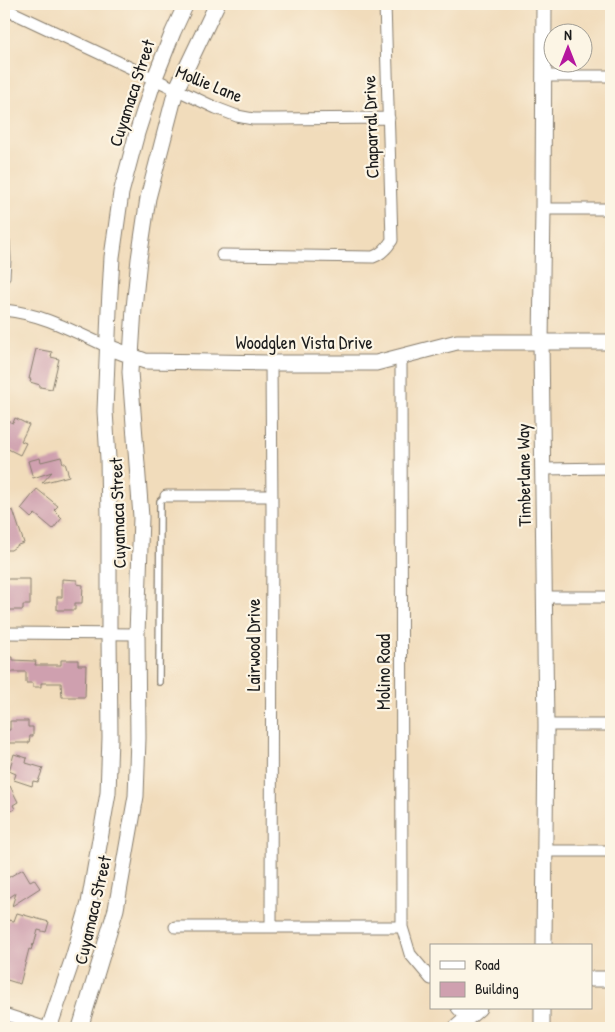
<svg xmlns="http://www.w3.org/2000/svg" width="615" height="1032" font-family="'Patrick Hand',sans-serif">
<style>
.building{fill:#cfa0af}
.lines{fill:none;stroke-linecap:round;stroke-linejoin:round}
.lane-casing{stroke:#867c6c;stroke-width:8}
.street-casing{stroke:#867c6c;stroke-width:13}
.secondary-casing{stroke:#867c6c;stroke-width:17}
.lane{stroke:#fff;stroke-width:5.5}
.street{stroke:#fff;stroke-width:11}
.secondary{stroke:#fff;stroke-width:15}
.labels{text-anchor:middle;stroke-width:4.5;stroke-linejoin:round;paint-order:stroke}
.street-label{font-size:18px;fill:#1c1c1c;stroke:#fcf5e5}
</style>
<rect width="100%" height="100%" fill="#fcf5e5"/>
<filter id="ink" filterUnits="userSpaceOnUse"><feTurbulence type="fractalNoise" baseFrequency=".02" numOctaves="2"/><feDisplacementMap in="SourceGraphic" scale="10" xChannelSelector="R" yChannelSelector="G"/><feConvolveMatrix kernelMatrix="1 2 1 2 8 2 1 2 1" color-interpolation-filters="sRGB"/></filter>
<filter id="wash" filterUnits="userSpaceOnUse"><feTurbulence type="fractalNoise" baseFrequency=".0096" numOctaves="4" result="noise"/><feDisplacementMap in="SourceGraphic" scale="20" xChannelSelector="R" yChannelSelector="G"/><feGaussianBlur stdDeviation="1.12" result="paint"/><feColorMatrix in="noise" values="0 0 0 0 0 0 0 0 0 0 0 0 0 0 0 0 0 1.4 0 .05"/><feComposite in="paint" operator="in"/></filter>
<g filter="url(#wash)">
<rect width="100%" height="100%" fill="#f1dcbb"/>
<g id="blocks">
<!-- building -->
<path class="building" d="M36,349L52,352L51,357L59,359L52,389L40,387V385L30,382L31,379H29Z
M15,418L29,425L21,441L26,443L20,455L4,447L7,441L4,439V430L8,421L13,423Z
M61,457L63,463H65L69,476L42,483L52,472L33,478L28,461L40,458L41,462Z
M37,489L58,506L54,510L62,518L53,529L35,514L31,518L21,509Z
M13,510L24,543L18,545L11,550H4V514Z
M6,579H30V605H23V610H6Z
M62,579L77,580V584L83,585L82,603H75V610H57V597H62Z
M4,657H13V660L34,661H36L35,665H61V660H78V665H86L85,697H62L61,683H41V687H33V683H26V672H4Z
M10,721H28V727H33V736H30L29,743H5V730H10Z
M14,754L27,758L26,763L43,768L38,782L33,781L32,786L14,780L16,774L9,771Z
M10,786L18,802L13,805L15,809L4,815V789Z
M23,869L30,881L34,879L40,888L12,906L16,893L4,901V880Z
M17,913L49,922L46,932L38,930L34,945L33,944L31,950L29,949L20,984L4,979V938L8,920L14,921Z"/>
</g>
</g>
<g filter="url(#ink)">
<use href="#blocks" fill-opacity="0" stroke="#867c6c" stroke-width="1"/>
<g class="lines">
<defs>
<path id="lane" d="M159,682L160,501L166,496"/>
<path id="street" d="M4,7L14,13L216,108L237,116L253,119H273L389,118
M544,76H611
M543,209H611
M4,241L5,259L4,277
M222,255L373,257C382,254 387,248 392,240L385,4
M4,310C43,314 73,331 108,347
M401,356L402,927L410,954L431,979
M543,469L611,468
M166,496H272
M544,597H611
M4,633L137,634
M546,725H611
M545,851H611
M175,927H402
M271,927L272,509L271,363
M457,1008L467,1019
M4,1014L47,1028"/>
<path id="secondary" d="M544,4L543,209L541,342L546,725L544,946
M108,347L145,361L271,363H376L457,342H611
M591,979H611
M542,1008V1028
M49,1028L73,958L89,903L108,793L110,738L109,634V517L108,459L105,411L109,310L112,257L121,193L137,133L154,80L173,32L186,4
M80,1028L116,909L136,796L138,738L137,634L141,517L130,372L134,308L139,259L148,198L176,90L217,4
M456,1028L479,1008"/>
</defs>
<!-- lane casing -->
<use href="#lane" class="lane-casing"/>
<!-- street casing -->
<use href="#street" class="street-casing"/>
<!-- secondary casing -->
<use href="#secondary" class="secondary-casing"/>
<!-- lane -->
<use href="#lane" class="lane"/>
<!-- street -->
<use href="#street" class="street"/>
<!-- secondary -->
<use href="#secondary" class="secondary"/>
</g>
</g>
<g class="labels">
<!-- street labels -->
<g class="street-label">
<text transform="translate(209 84) rotate(22)" y="6">Mollie Lane</text>
<text transform="translate(132 93) rotate(-72)" y="6">Cuyamaca Street</text>
<text transform="translate(371 127) rotate(-92)" y="6">Chaparral Drive</text>
<text x="304" y="349">Woodglen Vista Drive</text>
<text transform="translate(524 475) rotate(-91)" y="6">Timberlane Way</text>
<text transform="translate(118 513) rotate(-92)" y="6">Cuyamaca Street</text>
<text transform="translate(254 645) rotate(-90)" y="6">Lairwood Drive</text>
<text transform="translate(384 672) rotate(-90)" y="6">Molino Road</text>
<text transform="translate(93 910) rotate(-77)" y="6">Cuyamaca Street</text>
</g>
</g>
<!-- margin -->
<rect width="615" height="1032" fill="none" stroke="#fcf5e5" stroke-width="20"/>
<!-- legend -->
<rect x="430" y="944" width="162" height="65" fill="#fcf5e5" stroke="#a29e95"/>
<rect x="440" y="961" width="25" height="8" fill="#ffffff" stroke="#a29e95"/>
<text x="475" y="970" font-size="15" fill="#1c1c1c">Road</text>
<rect x="440" y="982" width="25" height="15" fill="#cfa0af" stroke="#a29e95"/>
<text x="475" y="994" font-size="15" fill="#1c1c1c">Building</text>
<!-- north arrow -->
<g transform="translate(568 48)"><circle r="24" fill="#fcf5e5" stroke="#a29e95"/>
<path d="M0-4L9 19L0 12L-9 19Z" fill="#b5179e"/>
<text y="-8" font-size="14" font-weight="bold" text-anchor="middle" fill="#1c1c1c">N</text>
</g>
</svg>
